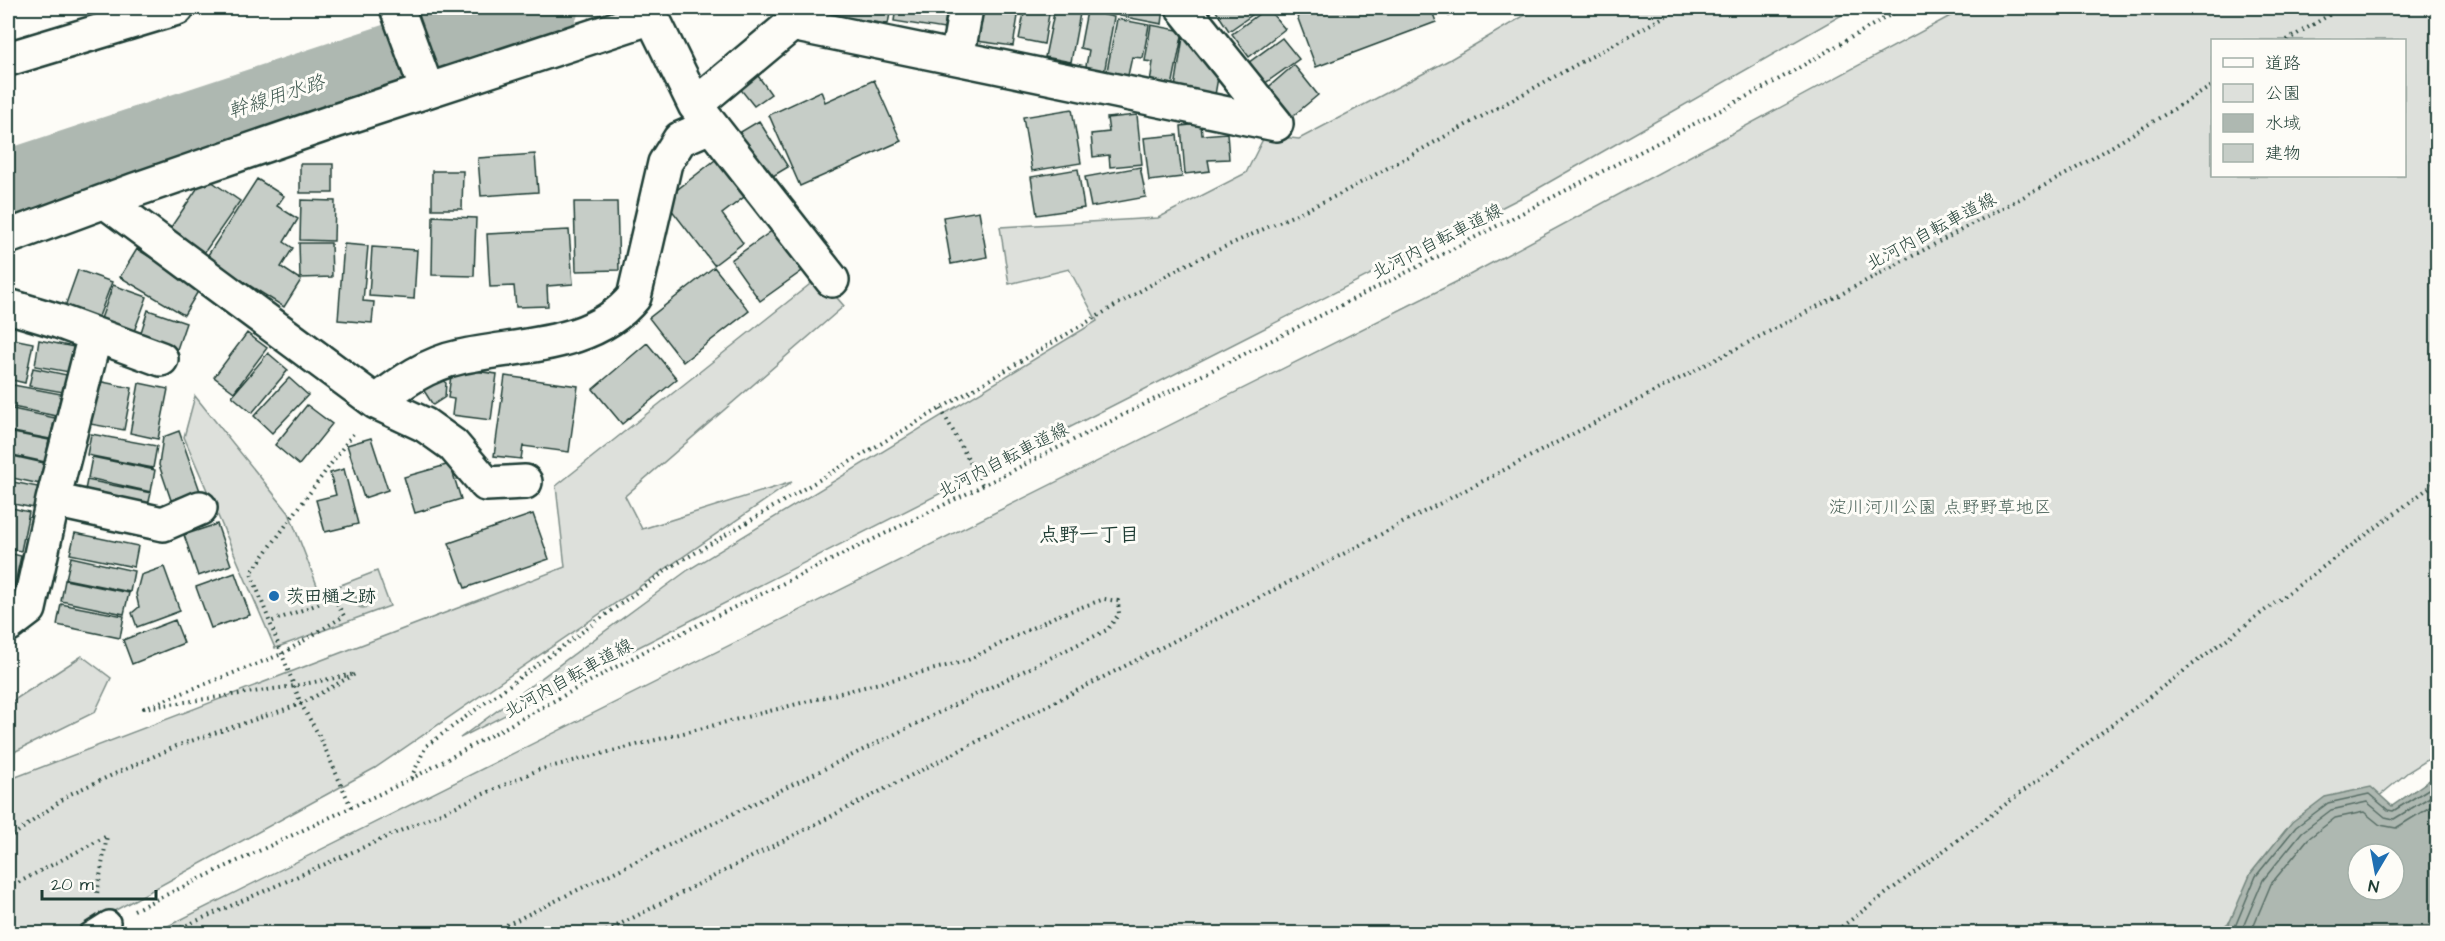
<svg xmlns="http://www.w3.org/2000/svg" width="2445" height="941" font-family="'Architects Daughter','Klee One',sans-serif">
<style>
.green{fill:#dde0db;stroke:#7e8e88;stroke-width:1.5;fill-rule:evenodd}
.water{fill:#aeb8b1;stroke:#75877f;stroke-width:1.5;fill-rule:evenodd}
.lines{fill:none;stroke-linecap:round;stroke-linejoin:round}
.shore{stroke:#586e66;stroke-width:1.5}
.river{stroke:#aeb8b1;stroke-width:69}
.building{fill:#c6cdc7;stroke:#1f3d34;stroke-width:1.5}
.service-casing{stroke:#1f3d34;stroke-width:26}
.minor-casing{stroke:#1f3d34;stroke-width:38}
.trunk-casing{stroke:#1f3d34;stroke-width:38}
.path{stroke:#1f3d34;stroke-width:4;stroke-dasharray:1.5 4.5;stroke-linecap:butt}
.service{stroke:#fdfcf7;stroke-width:21}
.minor{stroke:#fdfcf7;stroke-width:33}
.trunk{stroke:#fdfcf7;stroke-width:33}
.tree{fill:#98a59e}
.poi-dot{fill:#1f6fb2;stroke:#fdfcf7;stroke-width:2}
.labels{text-anchor:middle;stroke-width:6;stroke-linejoin:round;paint-order:stroke}
.street-label{font-size:18px;fill:#1f3d34;stroke:#fdfcf7}
.park-label{font-size:18px;fill:#455e55;stroke:#fdfcf7}
.poi-label{font-size:18px;font-weight:bold;fill:#1f3d34;stroke:#fdfcf7;text-anchor:start}
.water-label{font-size:20px;font-style:italic;fill:#435c53;stroke:#fdfcf7}
.neighbourhood-label{font-size:20px;font-weight:bold;fill:#1f3d34;stroke:#fdfcf7}
</style>
<rect width="100%" height="100%" fill="#fdfcf7"/>
<filter id="ink" filterUnits="userSpaceOnUse"><feTurbulence type="fractalNoise" baseFrequency=".0167" numOctaves="2"/><feDisplacementMap in="SourceGraphic" scale="12" xChannelSelector="R" yChannelSelector="G"/><feConvolveMatrix kernelMatrix="1 2 1 2 8 2 1 2 1" color-interpolation-filters="sRGB"/></filter>
<g filter="url(#ink)">
<!-- green -->
<path class="green" d="M1537,8H1854L1532,192L460,738L688,570L1097,321L1069,269L1009,284L1000,227L1158,218L1246,173L1265,135L1299,139L1449,60Z
M1965,8H2437V754L2408,772L2216,933L152,934L1462,279ZM2212,40H2404V176H2212Z
M819,277L844,306L625,496L642,529L792,482L375,768L74,933L8,934V780L565,567L556,486Z
M195,396L289,513L320,593L377,571L390,606L275,648L184,437Z
M82,656L111,678L95,712L8,755V704Z"/>
<!-- water -->
<path class="water" d="M2437,775V933H2225L2251,873L2292,822L2325,797L2371,787L2392,806ZM2358,854H2394V890H2358Z"/>
<g class="lines">
<!-- shore -->
<path class="shore" d="M2232,934L2256,876L2296,827L2328,803L2369,794L2388,810L2393,811L2438,783
M2240,934L2263,880L2302,832L2331,810L2367,802L2385,817L2394,819L2438,792
M2250,934L2271,884L2308,839L2335,818L2364,812L2380,825L2396,828L2438,802"/>
<!-- river -->
<path class="river" d="M8,185L544,8"/>
</g>
<!-- building -->
<path class="building" d="M833,8H891L888,24L832,16Z
M896,8H947L944,29L894,21Z
M994,8H1021L1020,13Z
M1025,8H1050L1044,44L1019,39Z
M1055,8H1081L1071,62L1045,57Z
M1094,8H1119L1118,12Z
M1122,8H1164L1162,24L1120,16Z
M1214,8H1262L1229,31Z
M1267,8L1285,29L1249,57L1232,34Z
M1294,8H1431L1436,22L1316,67Z
M1445,8H1471L1449,16Z
M974,9L1018,16L1013,46L969,40Z
M1087,11L1114,17L1104,74L1085,71L1089,50L1080,48Z
M1117,19L1149,25L1143,58L1132,57L1127,80L1106,76Z
M1151,25L1183,31L1172,87L1150,83L1153,62L1145,61Z
M1184,31L1220,66L1215,95L1175,88Z
M1282,38L1299,59L1264,84L1248,63Z
M1294,65L1318,95L1288,120L1264,91Z
M756,73L771,94L754,106L738,86Z
M874,80L901,141L800,186L769,115L821,91L825,102Z
M1072,109L1081,163L1032,171L1023,117Z
M1137,115L1142,164L1110,167L1109,155L1093,157L1091,134L1109,132L1107,118Z
M759,121L788,167L763,182L734,136Z
M1201,124L1202,135L1227,133L1229,159L1208,160L1210,171L1185,174L1181,126Z
M1177,135L1182,177L1149,181L1144,138Z
M535,154L538,192L481,196L478,158Z
M719,157L748,194L722,214L743,243L714,265L664,200Z
M300,164H333V193H300Z
M1140,167L1146,197L1091,207L1085,177Z
M1078,169L1084,208L1037,215L1031,177Z
M432,171H463L462,209H432Z
M205,177L240,201L204,253L169,230Z
M257,179L284,196L277,206L298,219L284,242L293,248L281,267L301,280L284,307L206,258Z
M301,200L335,201L334,241L300,240Z
M574,202H617L619,270L576,271Z
M979,211L987,257L951,264L943,217Z
M433,216L476,218L474,276L432,275Z
M780,225L809,266L760,301L731,260Z
M569,230L573,284L547,286L548,306L516,307L514,286L490,287L487,234Z
M299,243H331L332,277L300,278Z
M344,244L368,246L363,301L374,302L372,323L338,320Z
M372,247L417,250L414,299L369,296Z
M137,249L200,288L184,315L120,277Z
M714,267L749,311L683,362L649,318Z
M78,270L112,282L95,327L62,315Z
M113,285L147,297L130,342L97,330Z
M148,310L186,323L174,358L137,345Z
M247,333L267,348L234,392L214,377Z
M8,338L33,343L25,383L8,379Z
M39,340L74,347L69,372L35,366Z
M647,343L677,379L622,424L593,389Z
M268,353L288,370L252,413L232,396Z
M33,368L67,375L63,392L29,386Z
M452,368L497,374L491,420L452,415L454,399L448,398Z
M436,376L446,383L445,397L433,405L421,386Z
M505,376L578,386L569,452L523,446L521,459L494,456Z
M289,378L308,395L272,433L254,416Z
M98,381L132,388L124,430L90,424Z
M139,383L168,389L158,439L130,433Z
M8,384L61,394L56,416L8,406Z
M307,405L332,424L299,465L275,445Z
M8,408L55,418L50,439L8,431Z
M179,431L200,491L171,500L159,465L163,437Z
M8,432L49,440L45,462L8,454Z
M91,434L157,446L153,468L87,455Z
M371,438L388,490L364,498L347,445Z
M8,455L44,463L40,484L8,477Z
M92,457L155,470L151,492L88,478Z
M450,464L461,499L415,513L404,477Z
M344,469L358,524L325,532L316,500L336,495L330,473Z
M87,480L151,493L146,514L83,501Z
M8,481L38,487L34,508L8,503Z
M8,507L29,512L21,551L8,549Z
M533,514L549,559L465,588L449,543Z
M217,524L231,565L198,576L184,535Z
M75,533L138,546L134,567L70,554Z
M8,553L21,556L11,601L8,600Z
M71,557L134,571L130,592L66,579Z
M164,567L180,611L137,627L132,613L139,607L136,594L141,575Z
M235,573L250,615L211,628L196,587Z
M65,580L129,593L124,614L61,601Z
M61,604L124,616L120,638L57,625Z
M175,620L184,643L132,664L123,640Z"/>
<g class="lines">
<defs>
<path id="service" d="M90,934L109,922"/>
<path id="minor" d="M397,8L427,90
M792,24L1276,124L1183,8
M957,58L966,8
M695,105L792,24L806,8
M106,202L376,402L425,425L453,445L486,484L525,482
M8,237L135,190L332,122L652,17L695,105L832,280
M8,306L58,321L161,359
M376,402C402,382 427,364 460,357C518,344 593,348 634,297L665,163L680,139L710,126
M53,500L163,524L200,508
M8,625L29,609L53,500L95,335"/>
<path id="trunk" d="M8,59L177,8"/>
</defs>
<!-- service casing -->
<use href="#service" class="service-casing"/>
<!-- minor casing -->
<use href="#minor" class="minor-casing"/>
<!-- trunk casing -->
<use href="#trunk" class="trunk-casing"/>
<!-- path -->
<path class="path" d="M2287,40L2341,8
M941,409L983,486
M411,778L426,746L671,567L1181,267L1340,194L1680,8
M351,807L320,737L301,704L251,573L355,431
M8,839L70,794L179,745L301,704L355,674L294,686L144,708L282,654L344,616L334,598L270,622
M8,888L107,836L97,894
M134,910L411,779L647,650L968,493L1439,256L1769,85L1902,8
M152,934L176,930L538,770L966,661L1056,616L1104,599L1118,601L1119,614L1107,630L488,934
M601,934L1299,577L1845,292L2068,173L2212,86
M1832,934L2438,481"/>
<!-- service -->
<use href="#service" class="service"/>
<!-- minor -->
<use href="#minor" class="minor"/>
<!-- trunk -->
<use href="#trunk" class="trunk"/>
</g>
<!-- trees -->
<circle class="tree" cx="363" cy="600" r="9"/>
</g>
<!-- markers -->
<circle class="poi-dot" cx="274" cy="596" r="6"/>
<g class="labels">
<!-- street labels -->
<g class="street-label">
<text transform="translate(1931 231) rotate(-28)" y="6">北河内自転車道線</text>
<text transform="translate(1437 241) rotate(-27)" y="6">北河内自転車道線</text>
<text transform="translate(1003 460) rotate(-27)" y="6">北河内自転車道線</text>
<text transform="translate(568 678) rotate(-29)" y="6">北河内自転車道線</text>
</g>
<!-- park labels -->
<g class="park-label">
<text x="1940" y="513">淀川河川公園 点野野草地区</text>
</g>
<!-- poi labels -->
<g class="poi-label">
<text x="286" y="602">茨田樋之跡</text>
</g>
<!-- water labels -->
<g class="water-label">
<text transform="translate(276 96) rotate(-18)" y="7">幹線用水路</text>
</g>
<!-- neighbourhood labels -->
<g class="neighbourhood-label">
<text x="1089" y="541">点野一丁目</text>
</g>
</g>
<!-- margin -->
<rect width="2445" height="941" fill="none" stroke="#fdfcf7" stroke-width="30"/>
<rect x="15" y="15" width="2415" height="911" fill="none" stroke="#1f3d34" stroke-width="2" filter="url(#ink)"/>
<!-- legend -->
<rect x="2211" y="39" width="195" height="138" fill="#fdfcf7" stroke="#a4b0a9" stroke-width="1.5"/>
<rect x="2223" y="58" width="30" height="9" fill="#fdfcf7" stroke="#a4b0a9" stroke-width="1.5"/>
<text x="2265" y="69" font-size="18" fill="#1f3d34">道路</text>
<rect x="2223" y="84" width="30" height="18" fill="#dde0db" stroke="#a4b0a9" stroke-width="1.5"/>
<text x="2265" y="99" font-size="18" fill="#1f3d34">公園</text>
<rect x="2223" y="114" width="30" height="18" fill="#aeb8b1" stroke="#a4b0a9" stroke-width="1.5"/>
<text x="2265" y="129" font-size="18" fill="#1f3d34">水域</text>
<rect x="2223" y="144" width="30" height="18" fill="#c6cdc7" stroke="#a4b0a9" stroke-width="1.5"/>
<text x="2265" y="159" font-size="18" fill="#1f3d34">建物</text>
<!-- north arrow -->
<g transform="translate(2376 872) rotate(190)"><circle r="28" fill="#fdfcf7" stroke="#a4b0a9" stroke-width="1.5"/>
<path d="M0-4.5L10 22L0 15L-10 22Z" fill="#1f6fb2"/>
<text y="-9" font-size="16" font-weight="bold" text-anchor="middle" fill="#1f3d34">N</text>
</g>
<!-- scale -->
<path d="M42 890v9h114v-9" fill="none" stroke="#1f3d34" stroke-width="3"/>
<text x="51" y="890" font-size="18" fill="#1f3d34" stroke="#fdfcf7" stroke-width="4.5" paint-order="stroke">20 m</text>
</svg>
